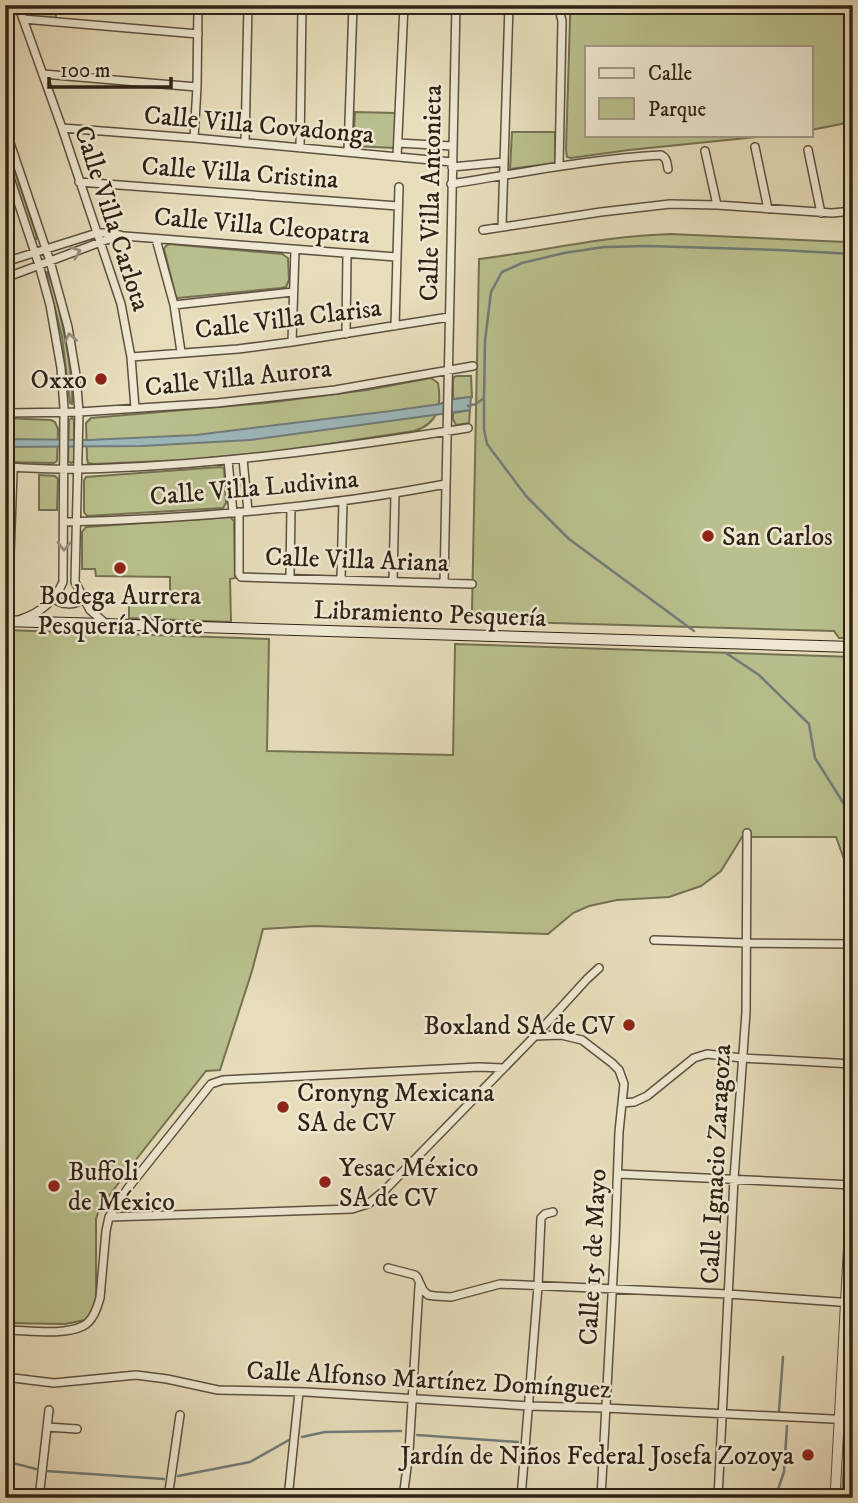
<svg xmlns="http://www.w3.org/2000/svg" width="858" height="1503" font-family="'IM FELL DW Pica',serif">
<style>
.green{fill:#b9c08d;stroke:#747152;stroke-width:2}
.water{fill:#9db8bc;stroke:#717c7a;stroke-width:2}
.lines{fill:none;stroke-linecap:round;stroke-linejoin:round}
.stream{stroke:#717c7a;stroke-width:2.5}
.minor-casing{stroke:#5c513f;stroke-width:10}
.tertiary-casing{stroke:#5c513f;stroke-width:11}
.secondary-casing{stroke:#2e2216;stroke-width:12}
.minor{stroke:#efe9d3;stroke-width:7}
.tertiary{stroke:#efe9d3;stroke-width:9}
.secondary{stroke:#efe9d3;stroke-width:10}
.oneway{stroke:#988f7e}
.poi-dot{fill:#8f2418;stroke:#efe9d3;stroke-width:2.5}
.labels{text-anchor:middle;stroke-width:5;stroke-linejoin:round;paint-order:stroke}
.street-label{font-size:26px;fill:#2e2216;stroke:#efe9d3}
.poi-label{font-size:26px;fill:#2e2216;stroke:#efe9d3;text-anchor:start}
</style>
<rect width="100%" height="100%" fill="#e7ddbb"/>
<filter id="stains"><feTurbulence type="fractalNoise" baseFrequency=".00286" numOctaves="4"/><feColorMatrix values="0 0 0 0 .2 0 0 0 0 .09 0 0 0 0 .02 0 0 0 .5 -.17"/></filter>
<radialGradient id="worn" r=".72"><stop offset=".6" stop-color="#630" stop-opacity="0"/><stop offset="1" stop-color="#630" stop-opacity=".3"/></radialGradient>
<!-- green -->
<path class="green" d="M24,5H56V18L30,16L27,14Z
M567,5H843L853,10V120L851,122L811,130V47H587V135H776L629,150L571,158L567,157L566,150L570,20V12Z
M355,112L396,113L395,148L353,146Z
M512,132H555V163L510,169Z
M5,142L37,237L36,239L33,238L5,154Z
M671,234L846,242L853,240V638H839L834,631L481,621L472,611L479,259C544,251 604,236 671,234Z
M169,244L282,254L288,258L289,280L286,287L281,288L178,298L176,297L164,249L166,246Z
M47,272C59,297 74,376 72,404L70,403L62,337L46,273Z
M457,376H471L472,397L453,399V380L454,377Z
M431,378L438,383C442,406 438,424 414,431L282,451L186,460L93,464L88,463L87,459L86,423L91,418L266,403L367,390Z
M470,410L469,423L456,425L453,419V413Z
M5,418L51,420L55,422L58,429L57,461L54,463L5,462Z
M72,418L74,420V461L71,463L68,461L69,420Z
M220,467L224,468L226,503L223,508L87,516L84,512V480L86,477Z
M39,475L55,476L58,479L57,510H39Z
M230,517L234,521L235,578L230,579L231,622L129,618V602H170V577L96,576L95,569H82V532L86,527Z
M5,630L269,639L267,751L453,755L455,644L853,657V884L836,837H742L721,871L701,886L669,897L617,900L589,906L573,913L548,934L314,926L263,929L252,971L220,1070L206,1071L131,1166L99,1210L96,1219V1299L91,1315L85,1320L65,1324L5,1323Z
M853,1318V1409L850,1406L848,1400Z
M845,1450H853V1498L842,1497Z"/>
<!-- water -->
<path class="water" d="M471,397L470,410L250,440L142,446L5,447V439L89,440L196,435L391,411L440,404L447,400Z"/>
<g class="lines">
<!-- stream -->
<path class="stream" d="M484,398V429L487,444L526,496L569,539L694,631
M468,406L476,404L484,398L485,341L491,292L502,272L522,263L564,253L604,247L648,246L779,250L853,254
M726,653L759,675L809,724L815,758L849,812L853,824
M779,1411L783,1357
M417,1435L518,1442
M302,1437L325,1432L401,1431
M5,1461L36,1469
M46,1471L164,1479
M178,1476L250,1462L289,1440
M775,1498L784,1472L787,1426"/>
<defs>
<path id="minor" d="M18,5L62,128L121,304L131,357L135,408
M553,5L560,13L562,21L559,166
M5,7L12,5
M23,19L198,34
M43,74L197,87
M5,128L50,261L68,327L76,375L79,412L75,582L90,610L105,623
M62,128L194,138L452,162
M194,138L197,87L198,5
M245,143L248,5
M398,143L452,146
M755,147L768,209
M300,148L302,5
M808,150L821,213
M705,151L717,205
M348,152L353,5
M397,157L404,5
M5,163L39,265L50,305L61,368L64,408L63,582C55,600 40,613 21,619
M452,167L504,162
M79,182L398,206
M451,184C521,173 590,159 661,155C667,158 667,163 668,169
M502,227L509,5
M483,230L601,212L670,204L717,205L832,213L853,211
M156,239L174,305L181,352
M5,262L97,233H108L120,235
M5,278L106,240L124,236L396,257
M174,305L293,292
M395,326L399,187
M346,334L347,254
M292,342L295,250
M131,357L238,349L292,342L449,317
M5,382L7,413
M5,413L79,412L217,403L335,390L473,366
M243,459L248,511
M228,460L233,513
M5,467C30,468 55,470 80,469C211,466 340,448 468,428
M239,512V574L241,577L472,584
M64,522C192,519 320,508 446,484
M5,566L10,555L13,472
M290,577L291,507
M341,579L343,501
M393,581L395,494
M444,583L456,5
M54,597C59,606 77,606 83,598
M654,940L747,943L853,944
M535,1036L561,1035L582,1040L612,1063L619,1070L624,1084L619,1132L615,1240L601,1498
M622,1103L634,1102L647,1096L694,1058L707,1054L742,1058L853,1064
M618,1174L853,1185
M109,1217L352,1209L368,1204L384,1191L535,1036L587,979L599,968
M388,1268L415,1275L417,1277L423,1290L428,1295L435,1296L451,1297L500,1284L728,1294L853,1303
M5,1330C27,1330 63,1336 83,1326C93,1321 97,1308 100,1298L106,1231L109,1217L128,1188L211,1084L223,1080L479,1067L503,1068
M5,1377L54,1383L136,1375L167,1379L218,1390L306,1392L529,1406L605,1408L853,1420
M47,1427L77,1429
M39,1498L49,1410
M168,1498L180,1415
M288,1498L299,1392
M403,1498L409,1452L419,1286
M521,1498L538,1286L541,1218L545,1214L553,1212
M718,1498L734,1179L746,1012L747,833"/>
<path id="tertiary" d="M835,1498L853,1164"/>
<path id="secondary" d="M5,621L853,647"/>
</defs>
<!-- minor casing -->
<use href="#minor" class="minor-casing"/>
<!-- tertiary casing -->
<use href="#tertiary" class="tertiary-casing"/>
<!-- secondary casing -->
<use href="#secondary" class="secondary-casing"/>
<!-- minor -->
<use href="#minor" class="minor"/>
<!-- tertiary -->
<use href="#tertiary" class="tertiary"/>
<!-- secondary -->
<use href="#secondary" class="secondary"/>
</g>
<!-- one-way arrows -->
<defs><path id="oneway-chevron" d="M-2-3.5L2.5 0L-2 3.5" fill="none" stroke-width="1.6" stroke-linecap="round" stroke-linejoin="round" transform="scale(1.75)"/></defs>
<g class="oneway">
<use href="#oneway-chevron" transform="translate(76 252) rotate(-20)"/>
<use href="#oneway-chevron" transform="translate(70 338) rotate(-100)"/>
<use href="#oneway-chevron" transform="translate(64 546) rotate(91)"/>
</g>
<!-- markers -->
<g class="poi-dot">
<circle cx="101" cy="379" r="7"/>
<circle cx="708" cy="536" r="7"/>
<circle cx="120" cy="568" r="7"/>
<circle cx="629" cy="1025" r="7"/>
<circle cx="283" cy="1107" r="7"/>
<circle cx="325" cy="1182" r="7"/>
<circle cx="54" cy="1186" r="7"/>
<circle cx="808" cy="1455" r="7"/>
</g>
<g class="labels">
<!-- street labels -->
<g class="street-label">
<text transform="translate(259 124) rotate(5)" y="9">Calle Villa Covadonga</text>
<text transform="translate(240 172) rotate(4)" y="9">Calle Villa Cristina</text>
<text transform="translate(430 193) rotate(-89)" y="9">Calle Villa Antonieta</text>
<text transform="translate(113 218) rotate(72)" y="9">Calle Villa Carlota</text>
<text transform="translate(262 225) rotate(5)" y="9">Calle Villa Cleopatra</text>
<text transform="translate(288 318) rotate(-7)" y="9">Calle Villa Clarisa</text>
<text transform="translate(238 377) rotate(-6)" y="9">Calle Villa Aurora</text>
<text transform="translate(254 487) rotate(-5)" y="9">Calle Villa Ludivina</text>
<text transform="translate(357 559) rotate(2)" y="9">Calle Villa Ariana</text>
<text transform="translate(430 613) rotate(2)" y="9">Libramiento Pesquería</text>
<text transform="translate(715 1164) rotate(-87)" y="9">Calle Ignacio Zaragoza</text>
<text transform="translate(592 1257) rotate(-87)" y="9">Calle 15 de Mayo</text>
<text transform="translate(429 1379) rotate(3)" y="9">Calle Alfonso Martínez Domínguez</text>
</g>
<!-- poi labels -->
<g class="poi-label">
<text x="87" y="388" text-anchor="end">Oxxo</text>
<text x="722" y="545">San Carlos</text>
<text x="120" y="604" text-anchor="middle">Bodega Aurrera<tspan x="120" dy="30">Pesquería Norte</tspan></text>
<text x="615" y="1034" text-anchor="end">Boxland SA de CV</text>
<text x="297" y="1101">Cronyng Mexicana<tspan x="297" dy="30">SA de CV</tspan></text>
<text x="339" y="1176">Yesac México<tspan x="339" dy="30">SA de CV</tspan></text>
<text x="68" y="1180">Buffoli<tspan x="68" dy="30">de México</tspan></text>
<text x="794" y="1464" text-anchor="end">Jardín de Niños Federal Josefa Zozoya</text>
</g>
</g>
<!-- margin -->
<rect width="858" height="1503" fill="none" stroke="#e7ddbb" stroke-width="28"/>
<rect x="7" y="7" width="844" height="1489" fill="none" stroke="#2e2216" stroke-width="3.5"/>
<rect x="14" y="14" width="830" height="1475" fill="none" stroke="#2e2216" stroke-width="2"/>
<!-- legend -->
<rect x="585" y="46" width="228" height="91" fill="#efe9d3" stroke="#a29987" stroke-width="2"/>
<rect x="599" y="68" width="35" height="10" fill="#efe9d3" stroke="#a29987" stroke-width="2"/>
<text x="648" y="80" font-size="21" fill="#2e2216">Calle</text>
<rect x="599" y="98" width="35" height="21" fill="#b9c08d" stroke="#a29987" stroke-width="2"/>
<text x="648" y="116" font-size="21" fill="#2e2216">Parque</text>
<!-- scale -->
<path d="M49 77v10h122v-10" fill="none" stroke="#2e2216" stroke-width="3.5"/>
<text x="60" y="77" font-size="21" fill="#2e2216" stroke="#efe9d3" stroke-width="5" paint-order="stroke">100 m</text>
<rect width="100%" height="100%" filter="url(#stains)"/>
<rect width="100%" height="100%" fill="url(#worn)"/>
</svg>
